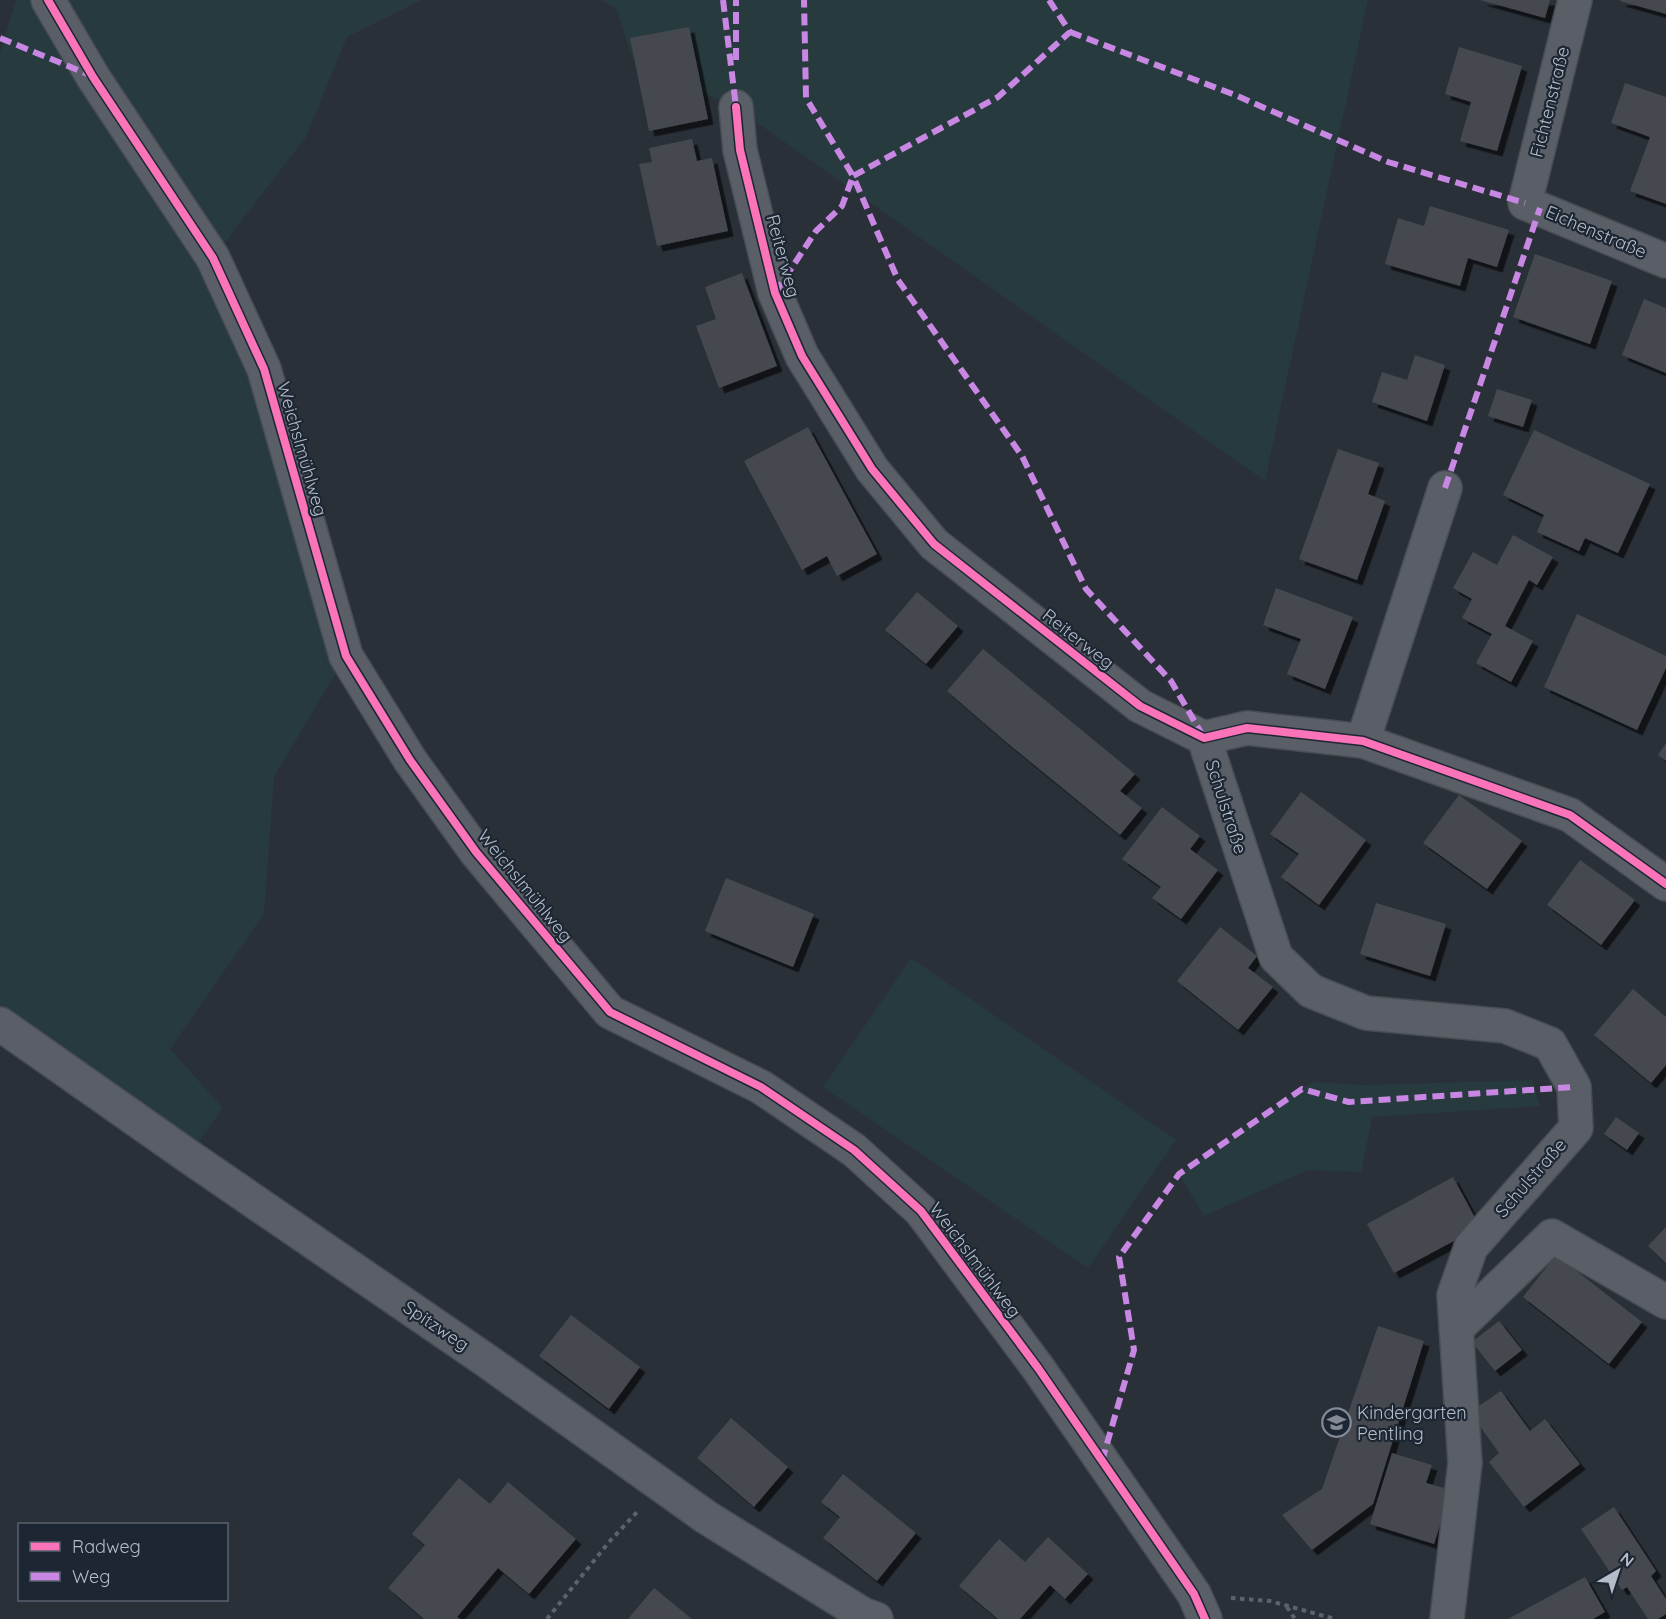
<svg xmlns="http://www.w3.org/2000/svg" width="1666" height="1619" font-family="Quicksand,sans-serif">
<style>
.green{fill:#273a3e}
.building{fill:#444950;filter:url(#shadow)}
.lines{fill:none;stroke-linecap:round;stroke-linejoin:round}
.minor-casing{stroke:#484c53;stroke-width:36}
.path{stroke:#5d636a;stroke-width:4;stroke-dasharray:4.5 4.5;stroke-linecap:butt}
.minor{stroke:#5a5e66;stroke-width:33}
.quiet{stroke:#c787e3;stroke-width:6;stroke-dasharray:12 6;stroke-linecap:butt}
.cycleway-casing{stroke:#1d2633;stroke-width:11}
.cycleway{stroke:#fb73b8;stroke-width:8}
.labels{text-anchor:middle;stroke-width:4.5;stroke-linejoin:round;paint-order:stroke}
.street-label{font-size:18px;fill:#b4bcc9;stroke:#1d2633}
.poi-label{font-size:18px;fill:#b4bcc9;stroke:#1d2633;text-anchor:start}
</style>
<defs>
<filter id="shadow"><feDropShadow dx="5.5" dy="5.5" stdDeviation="0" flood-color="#0009"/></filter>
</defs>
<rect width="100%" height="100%" fill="#2a3038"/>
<!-- green -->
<path class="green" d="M16,0H422L347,37L306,137L213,258L346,656L274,777L264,914L170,1049L223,1108L188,1156L0,1024V53Z
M601,0H1368L1265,481L736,108L633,59L616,8Z
M911,958L1176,1140L1088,1268L823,1087Z
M1532,1080L1540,1106L1372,1117L1361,1172L1308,1170L1204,1216L1179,1174L1312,1082L1365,1085Z"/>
<!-- building -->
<path class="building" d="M1480,0H1550L1545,18Z
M1620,0H1666V14L1620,1Z
M689,27L708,119L649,131L630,38Z
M1459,47L1522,66L1497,151L1460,141L1471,102L1445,94Z
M1625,83L1666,97V204L1630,191L1650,137L1611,123Z
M692,139L697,161L712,158L728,231L657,246L639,164L652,162L649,148Z
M1430,206L1509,230L1497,267L1468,258L1460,286L1385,264L1398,218L1424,226Z
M1535,254L1612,281L1590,344L1513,317Z
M742,273L777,366L719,388L696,326L716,319L705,287Z
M1644,299L1666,308V373L1622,355Z
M1415,355L1445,365L1427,421L1372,402L1382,372L1407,380Z
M1497,389L1532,400L1523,427L1488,416Z
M808,427L877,554L837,576L827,556L802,570L744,461Z
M1534,430L1650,484L1618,553L1585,538L1579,551L1537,532L1544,515L1503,495Z
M1338,449L1379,463L1368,494L1385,501L1357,580L1299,559Z
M1513,535L1553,557L1537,585L1529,580L1505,626L1533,641L1511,682L1476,663L1492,634L1462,618L1472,599L1453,588L1473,552L1497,565Z
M1276,588L1353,617L1325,689L1287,674L1301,639L1263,625Z
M917,592L958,626L926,664L885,630Z
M1577,614L1666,656V668L1637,730L1544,687Z
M983,649L1135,774L1120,791L1142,808L1120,835L1005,741L947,691Z
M1666,743V761L1658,755Z
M1301,792L1366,840L1319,905L1281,877L1299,854L1270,834Z
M1459,795L1522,841L1487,889L1423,843Z
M1162,807L1200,836L1190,849L1218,870L1181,919L1152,898L1161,887L1122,859Z
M1580,860L1635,900L1601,945L1547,905Z
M726,878L814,914L793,967L705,931Z
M1376,903L1446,924L1430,976L1360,954Z
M1220,927L1257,956L1248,968L1273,987L1238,1030L1177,981Z
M1633,989L1666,1017V1065L1651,1083L1594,1035Z
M1616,1117L1639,1133L1627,1150L1604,1134Z
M1453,1177L1480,1227L1394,1273L1367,1224Z
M1666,1227V1263L1648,1246Z
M1556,1255L1642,1322L1609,1364L1523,1297Z
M571,1315L640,1367L609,1409L539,1356Z
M1499,1321L1522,1350L1495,1371L1472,1342Z
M1378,1326L1424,1341L1373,1504L1312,1550L1282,1515L1322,1489Z
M1501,1391L1530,1431L1545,1419L1580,1464L1524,1507L1489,1462L1499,1453L1470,1412Z
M731,1418L788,1467L754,1507L697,1458Z
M1392,1453L1432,1465L1426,1483L1451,1490L1434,1544L1370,1524Z
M843,1474L916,1533L877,1581L823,1538L840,1517L821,1502Z
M459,1478L490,1504L508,1482L576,1539L529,1594L498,1568L457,1617L460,1619H424L388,1588L425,1545L412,1534Z
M1614,1507L1656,1571L1651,1576L1666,1599V1614L1658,1619H1648L1627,1587L1622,1590L1581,1529Z
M1048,1537L1088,1574L1065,1599L1050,1585L1020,1619H998L959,1586L999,1539L1025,1562Z
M1585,1577L1605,1612L1593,1619H1508Z
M654,1588L692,1619H628Z"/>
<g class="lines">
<defs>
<path id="minor" d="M48,0L93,77L213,258L264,369L346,656L410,760L476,852L610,1012L761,1087L854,1150L921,1211L1038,1368L1194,1594L1205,1619
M1575,0L1525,203L1666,261
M736,107L740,150L775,293L802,356L872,469L934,544L1140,706L1204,738L1247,728L1363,741L1570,815L1666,884
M1204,738L1276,957L1311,991L1366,1013L1505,1026L1550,1044L1574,1087L1576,1128L1471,1247L1454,1295L1465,1463L1447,1619
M1363,741L1445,488
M0,1024L188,1156L487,1361L706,1517L864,1615L876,1619
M1456,1329L1552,1236L1666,1302"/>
</defs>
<!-- minor casing -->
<use href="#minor" class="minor-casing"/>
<!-- path -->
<path class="path" d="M1231,1598L1270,1601L1335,1619
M1287,1607L1295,1619
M547,1619L609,1542L639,1510"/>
<!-- minor -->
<use href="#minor" class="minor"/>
<!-- quiet -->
<path class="quiet" d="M723,0L736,107
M1049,0L1070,32L998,97L853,176L898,280L1022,456L1086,589L1171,681L1203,736
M1070,32L1235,95L1388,162L1525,203
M0,38L90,75
M736,60V0
M775,293L816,231L842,206L853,176L806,98L804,0
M1445,488L1540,208
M1102,1461L1134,1350L1119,1257L1179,1174L1302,1089L1349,1102L1574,1087"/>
<defs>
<path id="cycleway" d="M48,0L93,77L213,258L264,369L346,656L410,760L476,852L610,1012L761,1087L854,1150L921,1211L1038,1368L1194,1594L1205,1619
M736,107L740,150L775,293L802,356L872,469L934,544L1140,706L1204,738L1247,728L1363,741L1570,815L1666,884"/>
</defs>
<!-- cycleway casing -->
<use href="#cycleway" class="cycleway-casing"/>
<!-- cycleway -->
<use href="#cycleway" class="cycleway"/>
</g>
<!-- icons -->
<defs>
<symbol id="school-ring" viewBox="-11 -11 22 22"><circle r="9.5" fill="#1d2633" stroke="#848b96" stroke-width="1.5"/><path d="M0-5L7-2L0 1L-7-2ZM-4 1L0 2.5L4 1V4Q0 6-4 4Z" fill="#848b96"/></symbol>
</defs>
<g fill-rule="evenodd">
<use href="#school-ring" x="1320" y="1406" width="33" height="33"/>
</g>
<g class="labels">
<!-- street labels -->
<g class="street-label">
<text transform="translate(1550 102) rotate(-76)" y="6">Fichtenstraße</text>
<text transform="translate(1596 232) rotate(23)" y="6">Eichenstraße</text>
<text transform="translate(783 256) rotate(75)" y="6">Reiterweg</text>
<text transform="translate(302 449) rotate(74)" y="6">Weichslmühlweg</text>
<text transform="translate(1078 639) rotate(38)" y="6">Reiterweg</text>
<text transform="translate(1226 807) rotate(72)" y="6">Schulstraße</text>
<text transform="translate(525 886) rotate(51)" y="6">Weichslmühlweg</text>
<text transform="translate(1531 1178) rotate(-49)" y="6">Schulstraße</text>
<text transform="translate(975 1260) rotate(53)" y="6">Weichslmühlweg</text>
<text transform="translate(436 1326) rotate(34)" y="6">Spitzweg</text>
</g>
<!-- poi labels -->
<g class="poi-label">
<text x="1357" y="1419">Kindergarten<tspan x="1357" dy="21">Pentling</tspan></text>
</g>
</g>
<!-- legend -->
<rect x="18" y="1523" width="210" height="78" fill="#1d2633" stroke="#59626f" stroke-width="1.5"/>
<rect x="30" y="1542" width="30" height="9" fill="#fb73b8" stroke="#59626f" stroke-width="1.5"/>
<text x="72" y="1553" font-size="18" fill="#b4bcc9">Radweg</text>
<rect x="30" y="1572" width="30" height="9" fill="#c787e3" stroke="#59626f" stroke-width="1.5"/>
<text x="72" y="1583" font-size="18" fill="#b4bcc9">Weg</text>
<!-- north arrow -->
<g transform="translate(1618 1571) rotate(39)" stroke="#1d2633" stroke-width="4.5" paint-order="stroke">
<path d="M0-4.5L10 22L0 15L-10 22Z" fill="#b4bcc9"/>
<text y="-9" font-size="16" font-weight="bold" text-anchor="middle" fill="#b4bcc9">N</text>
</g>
</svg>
